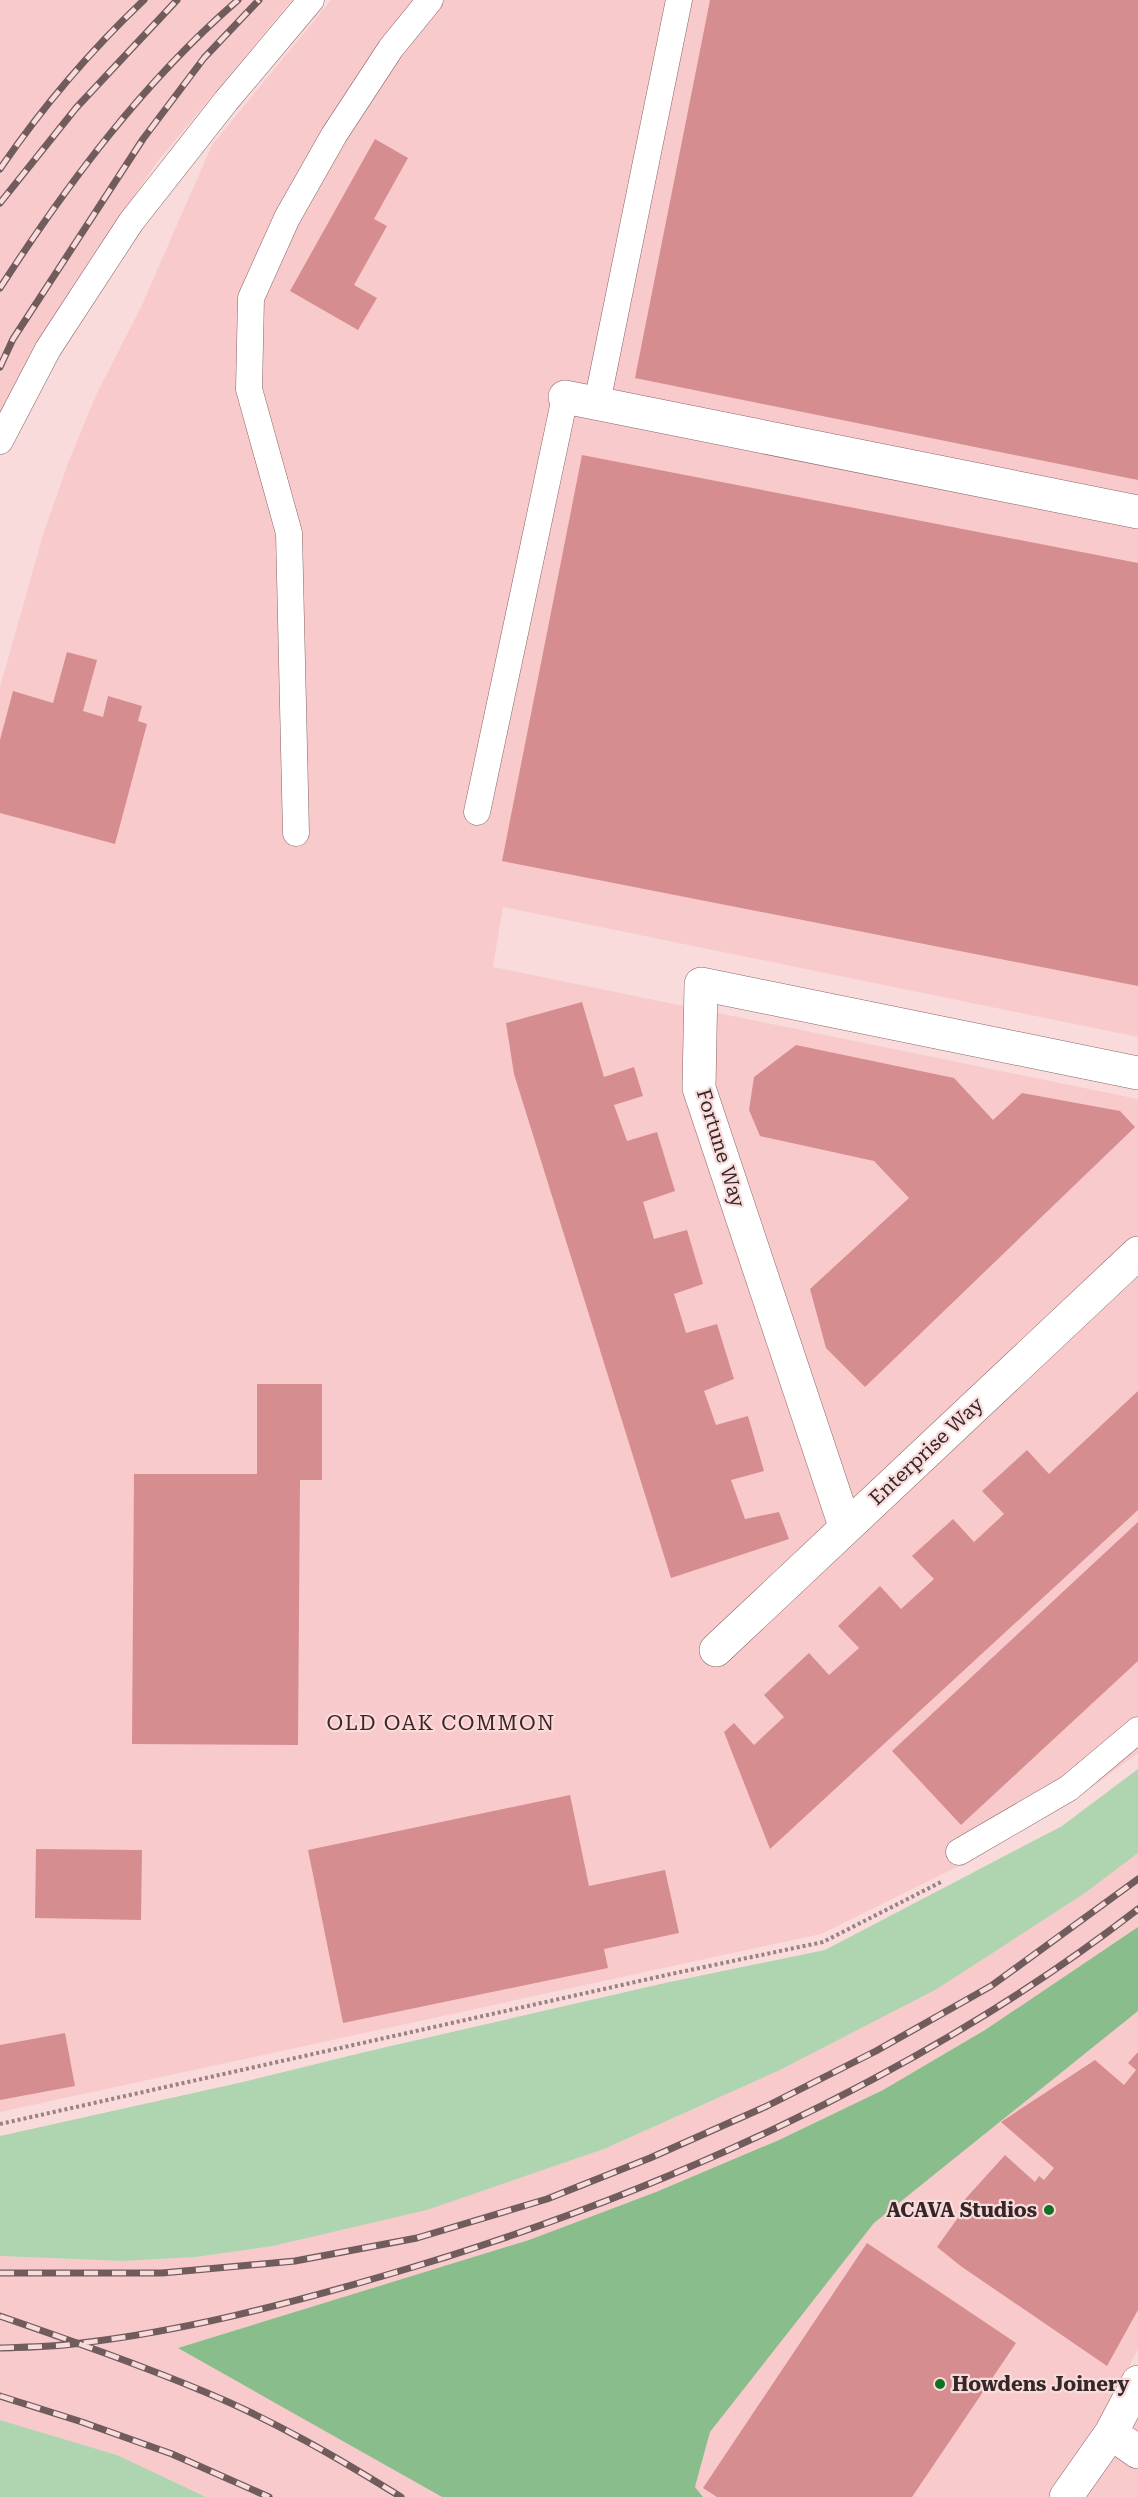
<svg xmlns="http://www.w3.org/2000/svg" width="1138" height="2497" font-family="'Roboto Serif',serif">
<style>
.built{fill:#f9cacb}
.green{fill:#afd4b0}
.forest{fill:#89bd8b}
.building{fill:#d68d90}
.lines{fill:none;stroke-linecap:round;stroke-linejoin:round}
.service-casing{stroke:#866465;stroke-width:27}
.minor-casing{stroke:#866465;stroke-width:34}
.path{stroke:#998282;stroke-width:4;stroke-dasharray:3 3;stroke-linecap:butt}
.service{stroke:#fff;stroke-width:26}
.minor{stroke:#fff;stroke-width:33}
.rail-casing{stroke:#705c5d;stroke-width:7}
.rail{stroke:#fadbdb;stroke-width:4.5;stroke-dasharray:14;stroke-linecap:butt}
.poi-dot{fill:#0e7222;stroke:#fadbdb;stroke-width:2}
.labels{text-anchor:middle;stroke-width:4.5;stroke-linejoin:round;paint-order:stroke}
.street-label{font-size:20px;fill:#352627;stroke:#fadbdb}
.poi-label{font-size:20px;font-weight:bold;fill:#352627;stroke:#fadbdb;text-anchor:end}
.neighbourhood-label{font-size:21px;letter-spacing:1.5px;fill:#412426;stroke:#fadbdb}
</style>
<rect width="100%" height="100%" fill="#fadbdb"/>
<!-- built -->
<path class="built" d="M0,0H292L157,162L38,341L0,414Z
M331,0H1138V1037L503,907L493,967L1138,1099V1753L1080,1796L1009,1838L959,1866L821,1934L0,2112V687L43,535L68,463L96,395L141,307L212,145Z
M1138,1853V1927L985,2030L883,2090L779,2140L656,2192L524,2242L179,2348L442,2497H206L117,2455L0,2420V2256L123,2261L196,2257L273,2246L427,2210L604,2149L780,2070L937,1989L1085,1893Z
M1138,2011V2349L1123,2378L1138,2387V2497H703L695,2487L710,2432L874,2223Z"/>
<!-- green -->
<path class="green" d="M1138,1769V1853L1085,1893L937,1989L780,2070L604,2149L427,2210L273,2246L196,2257L123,2261L0,2256V2136L243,2082L365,2052L665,1983L825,1950L1062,1826Z
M0,2420L117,2455L206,2497H0Z"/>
<!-- forest -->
<path class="forest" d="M1138,1927V2011L874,2223L710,2432L695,2487L703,2497H442L178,2348L529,2240L656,2192L779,2140L883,2090L985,2030Z"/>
<!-- building -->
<path class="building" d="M710,0H1138V480L635,378Z
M375,139L408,158L374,219L387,226L354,285L377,298L358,330L290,291Z
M582,455L1138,563V986L502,861Z
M67,652L97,660L83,711L103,717L108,696L142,706L138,721L147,724L115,844L0,813V740L13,691L53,703Z
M582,1002L604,1077L634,1067L643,1096L614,1105L627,1141L657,1132L675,1191L643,1202L654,1239L687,1230L703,1284L674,1294L686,1333L717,1324L734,1379L704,1391L716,1425L748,1416L764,1471L731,1480L745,1519L779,1512L789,1539L671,1578L514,1074L506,1023Z
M796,1045L954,1078L993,1120L1022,1093L1120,1111L1135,1127L865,1387L826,1348L810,1289L909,1198L874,1161L760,1136L749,1110L754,1077Z
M257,1384H322V1480H300L298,1745L132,1744L134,1474H257Z
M1138,1391V1510L770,1849L724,1732L734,1723L754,1745L784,1717L764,1695L809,1653L829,1675L859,1648L838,1626L880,1586L901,1609L934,1579L912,1556L953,1519L974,1542L1004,1514L982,1491L1027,1450L1049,1474Z
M1138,1522V1661L961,1825L892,1751Z
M570,1795L589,1886L665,1870L679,1933L604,1949L608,1968L343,2023L308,1850Z
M36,1849L142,1850L141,1920L35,1918Z
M65,2033L75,2086L0,2100V2045Z
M1138,2052V2310L1107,2366L962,2267L937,2247L962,2212L958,2207L1005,2155L1035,2182L1039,2176L1044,2180L1054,2168L1001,2122L1095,2060L1124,2085L1136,2070L1128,2063Z
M867,2243L1016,2343L912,2497H717L703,2488Z"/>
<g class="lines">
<defs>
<path id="service" d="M597,403L679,0
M0,441L48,349L131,222L226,101L311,0
M477,812L565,397
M296,833L289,533L249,389L251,298L287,218L334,135L391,48L430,0
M959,1852L1069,1788L1138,1730"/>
<path id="minor" d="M565,397L1138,512
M845,1526L699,1088L701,984L1138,1073
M716,1650L1138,1253
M1111,2433L1138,2452
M1066,2497L1111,2433L1138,2382"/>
</defs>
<!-- service casing -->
<use href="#service" class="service-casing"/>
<!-- minor casing -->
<use href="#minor" class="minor-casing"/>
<!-- path -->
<path class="path" d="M0,2124L671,1974L823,1942L941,1882"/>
<!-- service -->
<use href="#service" class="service"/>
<!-- minor -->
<use href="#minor" class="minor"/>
<defs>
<path id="rail" d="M0,169C41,109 91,50 144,0
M0,203L76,108L177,0
M0,288C68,183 143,82 238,0
M0,367L13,339L143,139L204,58L259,0
M0,2273H162L295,2261L417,2238L547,2199L650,2158L767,2106L876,2051L991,1986L1138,1879
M0,2316C69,2340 138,2364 205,2392C273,2420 338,2458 401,2497
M0,2348C27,2347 54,2347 81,2343C183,2331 284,2305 383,2276C646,2200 920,2078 1138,1909
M0,2396L82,2422L172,2454L269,2497"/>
</defs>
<!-- rail casing -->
<use href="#rail" class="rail-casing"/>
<!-- rail -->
<use href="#rail" class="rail"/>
</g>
<!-- markers -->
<g class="poi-dot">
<circle cx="1049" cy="2210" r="6"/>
<circle cx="940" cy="2384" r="6"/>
</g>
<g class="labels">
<!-- street labels -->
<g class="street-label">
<text transform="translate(721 1148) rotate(73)" y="7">Fortune Way</text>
<text transform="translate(926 1451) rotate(-43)" y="7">Enterprise Way</text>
</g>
<!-- poi labels -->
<g class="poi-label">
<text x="1037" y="2217">ACAVA Studios</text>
<text x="952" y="2391" text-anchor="start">Howdens Joinery</text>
</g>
<!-- neighbourhood labels -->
<g class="neighbourhood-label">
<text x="441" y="1730">OLD OAK COMMON</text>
</g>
</g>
</svg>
